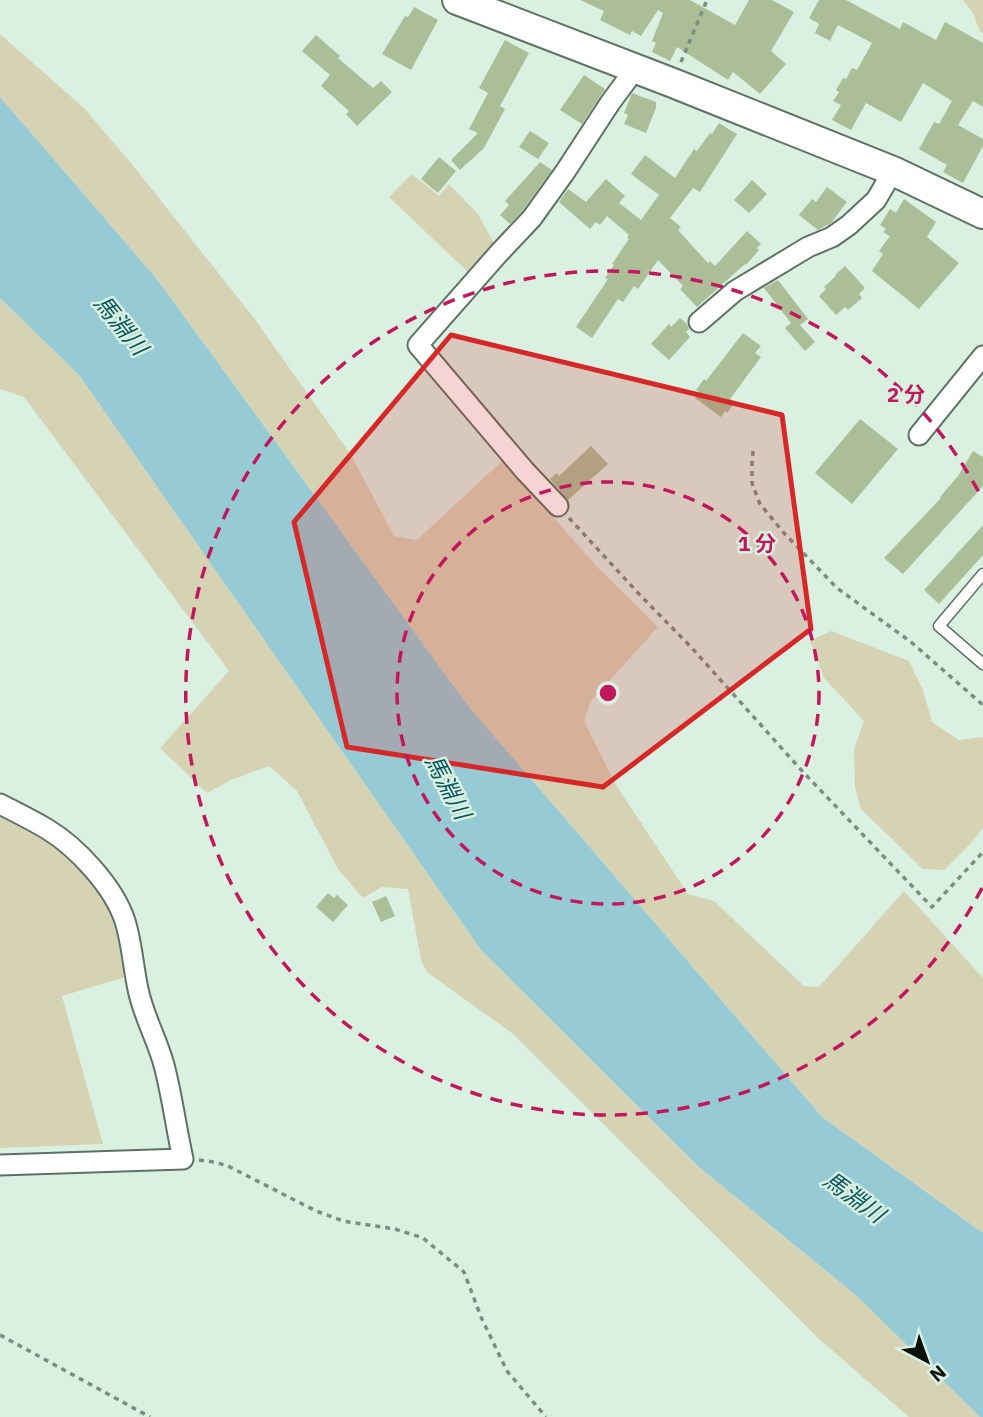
<svg xmlns="http://www.w3.org/2000/svg" width="983" height="1417" font-family="'IBM Plex Sans','Noto Sans JP',sans-serif">
<style>
.green{fill:#d6d3b4}
.water{fill:#96cbd5}
.building{fill:#abbe98}
.lines{fill:none;stroke-linecap:round;stroke-linejoin:round}
.lane-casing{stroke:#5d7265;stroke-width:13}
.street-casing{stroke:#5d7265;stroke-width:23}
.secondary-casing{stroke:#5d7265;stroke-width:32}
.path{stroke:#7c8d82;stroke-width:3.5;stroke-dasharray:5 5;stroke-linecap:butt}
.lane{stroke:#fff;stroke-width:10}
.street{stroke:#fff;stroke-width:19}
.secondary{stroke:#fff;stroke-width:28}
.marked{fill:#d62828;fill-opacity:0.2;stroke:#d62828;stroke-width:5;stroke-linejoin:round}
.ring{fill:none;stroke:#c2185b;stroke-width:3.5;stroke-dasharray:12 9}
.labels{text-anchor:middle;stroke-width:5;stroke-linejoin:round;paint-order:stroke}
.water-label{font-size:23px;font-style:italic;fill:#06555f;stroke:#daf1e2}
.centre{fill:#c2185b;stroke:#daf1e2;stroke-width:3.5}
.ring-label{font-size:21px;text-anchor:middle;font-weight:bold;fill:#c2185b;stroke:#daf1e2;stroke-width:5;stroke-linejoin:round;paint-order:stroke}
</style>
<rect width="100%" height="100%" fill="#daf1e2"/>
<!-- green -->
<path class="green" d="M963,0H983V33L980,32L973,13Z
M0,34L85,109L135,168L254,318L351,455L394,536L417,540L503,460L598,568L658,627L591,701L584,721L616,785L688,894L714,901L804,986L819,987L904,891L983,978V1233L822,1117L469,707L156,278L0,97Z
M412,174L439,196L449,184L478,214L496,247L472,276L389,197Z
M0,298L79,375L481,950L699,1167L857,1296L980,1417H909L819,1339L513,1034L427,972L421,960L408,889L382,887L363,898L338,869L297,791L269,766L231,780L207,793L160,748L229,671L24,397L0,389Z
M831,631L909,661L923,690L932,722L959,740L983,737V828L971,843L944,870L923,869L861,809L855,787L854,749L864,721L824,678L810,641Z
M0,813L39,834L87,874L105,899L117,923L129,976L62,996L103,1144L0,1148Z"/>
<!-- water -->
<path class="water" d="M0,97L156,278L469,707L822,1117L983,1233V1417H980L857,1296L699,1167L481,950L79,375L0,298Z"/>
<!-- building -->
<path class="building" d="M580,0H690L735,25L749,0H772L794,12L771,51L786,64L760,94L733,72L728,80L677,47L670,61L652,52L656,43L652,41L663,13L658,10L641,36L632,31L630,35L600,20L604,11Z
M819,0H846L900,29L903,22L936,40L945,22L983,43V107L973,101L958,125L983,139V146L963,183L943,172L947,165L919,149L934,122L939,124L952,101L923,83L901,122L866,103L851,130L832,120L841,105L833,101L839,92L836,90L843,78L846,79L852,68L857,70L872,43L838,25L830,41L815,33L819,24L809,18Z
M414,7L438,20L411,70L382,54L405,16L408,17Z
M316,35L340,56L338,58L373,88L381,81L392,92L357,126L346,114L349,111L321,86L330,75L302,51Z
M505,40L529,53L500,106L505,109L484,148L460,170L451,160L478,133L469,129L488,93L479,88Z
M584,75L605,89L582,124L560,110Z
M632,93L656,102V108L646,133L624,124L628,115L624,113Z
M719,123L737,134L700,192L693,188L670,218L681,227L678,230L708,263L710,261L715,266L747,231L761,244L757,248L759,250L746,265L745,264L697,307L680,289L683,286L658,260L638,289L634,286L623,302L618,299L592,338L576,327L608,279L605,278L614,265L612,264L629,239L627,237L629,235L607,216L600,225L596,222L590,229L559,202L568,189L586,202L606,179L625,196L619,203L641,220L659,195L631,174L645,155L675,178L694,149L697,151L710,133L712,134Z
M530,131L549,143L538,159L519,147Z
M439,157L456,171L438,193L421,179Z
M540,162L552,170L523,210L510,224L500,215L509,205L505,201Z
M752,180L767,194L749,213L734,200Z
M827,187L847,202L831,223L818,230L799,215L812,199L816,202Z
M904,199L936,222L927,237L959,263L919,309L872,271L883,254L879,251L890,236L883,232L886,229L880,225L890,209L896,213Z
M845,266L865,288L859,294L862,298L848,310L845,307L836,315L819,296L826,289L824,287L836,276L835,275Z
M778,280L808,319L800,325L815,342L805,351L785,328L791,323L764,288Z
M680,318L687,324L689,329L686,332L690,337L669,360L651,344L669,324L671,327Z
M743,333L761,346L755,353L761,357L730,399L735,402L727,413L725,411L721,417L695,398L699,392L696,390L704,379L706,381Z
M860,419L898,449L852,504L815,473Z
M591,446L608,464L568,500L550,479L557,473L559,476Z
M973,451L983,457V486L903,574L884,558L941,498L940,497L958,476Z
M983,525V555L939,604L924,590Z
M328,893L334,898L337,895L348,905L333,922L316,907Z
M386,896L395,916L381,922L372,902Z"/>
<g class="lines">
<defs>
<path id="lane" d="M983,574L939,626L983,664"/>
<path id="street" d="M699,322L735,291L808,247L832,237L849,225L876,200L893,171
M919,435L983,356
M558,506L525,471L418,345L499,253L532,218L565,172L610,103L627,80L632,68
M0,804C16,812 32,820 47,829C77,847 114,887 125,921C132,943 133,966 138,989C143,1015 157,1039 164,1065C172,1095 176,1128 183,1159L0,1165"/>
<path id="secondary" d="M457,0L673,83L893,171L983,214"/>
</defs>
<!-- lane casing -->
<use href="#lane" class="lane-casing"/>
<!-- street casing -->
<use href="#street" class="street-casing"/>
<!-- secondary casing -->
<use href="#secondary" class="secondary-casing"/>
<!-- path -->
<path class="path" d="M681,62L707,0
M753,451L752,465V483L760,504L784,533L837,588L911,642L983,705
M569,518L639,594L691,647L803,772L932,907L983,852
M199,1160L214,1162L228,1166L316,1211L343,1221L395,1229L423,1238L464,1272L481,1317L507,1371L546,1417
M0,1335L150,1417"/>
<!-- lane -->
<use href="#lane" class="lane"/>
<!-- street -->
<use href="#street" class="street"/>
<!-- secondary -->
<use href="#secondary" class="secondary"/>
</g>
<!-- marked area -->
<path class="marked" d="M451,335L782,415L811,629L603,787L347,747L294,522Z"/>
<!-- distance rings -->
<g class="ring">
<circle cx="608" cy="693" r="211"/>
<path d="M982 888A422 422 0 1 1 982 498"/>
</g>
<g class="labels">
<!-- water labels -->
<g class="water-label">
<text transform="translate(121 325) rotate(51)" y="8">馬淵川</text>
<text transform="translate(448 787) rotate(62)" y="8">馬淵川</text>
<text transform="translate(854 1197) rotate(36)" y="8">馬淵川</text>
</g>
</g>
<circle cx="608" cy="693" r="10" class="centre"/>
<g class="ring-label">
<text x="906" y="402">2 分</text>
<text x="757" y="551">1 分</text>
</g>
<!-- north arrow -->
<g transform="translate(927 1361) rotate(139)" stroke="#daf1e2" stroke-width="5" paint-order="stroke">
<path d="M0-5L12 26L0 18L-12 26Z" fill="#09110c"/>
<text y="-10" font-size="19" font-weight="bold" text-anchor="middle" fill="#09110c">N</text>
</g>
</svg>
